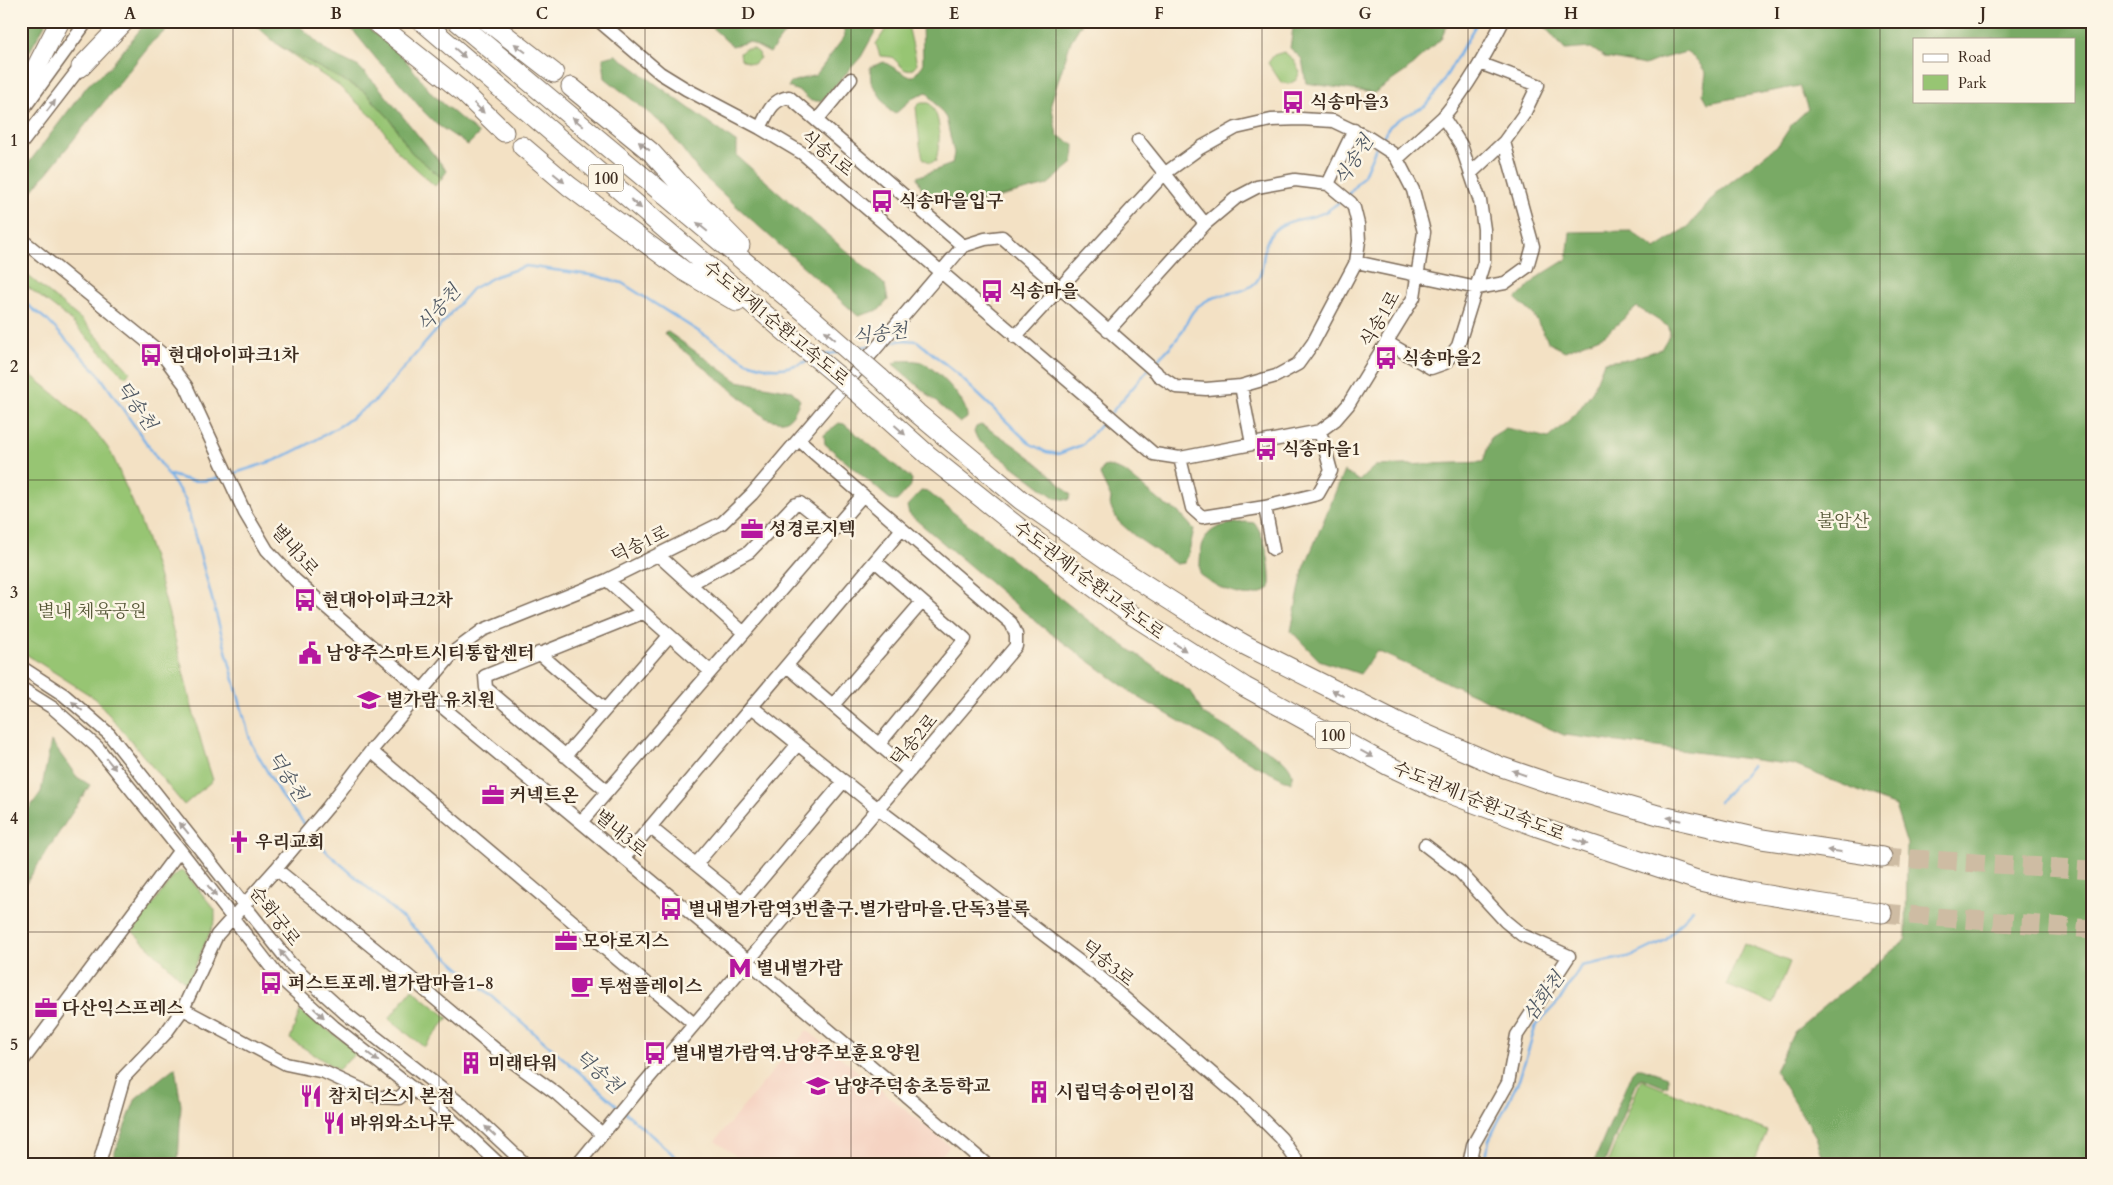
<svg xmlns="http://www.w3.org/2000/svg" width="2113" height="1185" font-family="Cardo,'Noto Serif KR',serif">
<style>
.built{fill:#f5d3c2}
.green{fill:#97c573;stroke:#697848}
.forest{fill:#79aa65;stroke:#5a6a42;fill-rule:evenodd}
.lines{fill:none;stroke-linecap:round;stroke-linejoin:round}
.stream{stroke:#76b0e7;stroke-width:2.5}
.highway-tunnel{stroke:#cebca3;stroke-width:19;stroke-dasharray:19 9;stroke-linecap:butt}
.minor-casing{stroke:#7b6a58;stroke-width:15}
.highway-casing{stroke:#7b6a58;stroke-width:21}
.minor{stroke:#fff;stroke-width:12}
.highway{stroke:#fff;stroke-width:19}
.highway-bridge-casing{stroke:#7b6a58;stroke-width:21;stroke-linecap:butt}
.highway-bridge{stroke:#fff;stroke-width:19}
.oneway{fill:#a79f9a}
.grid{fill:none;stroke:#3b2a1e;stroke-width:1;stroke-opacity:0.55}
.labels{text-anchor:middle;stroke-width:5;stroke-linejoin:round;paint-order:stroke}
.shield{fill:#fcf5e5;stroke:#75675a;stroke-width:1}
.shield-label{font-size:16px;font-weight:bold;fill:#3b2a1e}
.poi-label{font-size:18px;font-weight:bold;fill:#3b2a1e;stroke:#fcf5e5;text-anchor:start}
.street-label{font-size:18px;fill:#3b2a1e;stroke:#fcf5e5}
.park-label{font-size:18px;fill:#575838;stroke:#fcf5e5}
.water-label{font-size:19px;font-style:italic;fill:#505964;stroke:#fcf5e5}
.neatline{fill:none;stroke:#3b2a1e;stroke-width:2}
.grid-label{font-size:16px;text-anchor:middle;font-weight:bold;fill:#3b2a1e}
</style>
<rect width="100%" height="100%" fill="#fcf5e5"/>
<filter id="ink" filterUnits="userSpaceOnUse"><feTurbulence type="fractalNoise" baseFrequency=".02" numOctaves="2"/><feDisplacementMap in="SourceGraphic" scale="10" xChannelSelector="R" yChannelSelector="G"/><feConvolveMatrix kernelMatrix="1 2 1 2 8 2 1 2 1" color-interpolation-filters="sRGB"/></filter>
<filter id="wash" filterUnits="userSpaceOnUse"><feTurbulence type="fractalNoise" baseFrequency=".0096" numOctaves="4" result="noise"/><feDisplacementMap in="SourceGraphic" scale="20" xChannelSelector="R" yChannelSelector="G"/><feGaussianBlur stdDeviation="1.12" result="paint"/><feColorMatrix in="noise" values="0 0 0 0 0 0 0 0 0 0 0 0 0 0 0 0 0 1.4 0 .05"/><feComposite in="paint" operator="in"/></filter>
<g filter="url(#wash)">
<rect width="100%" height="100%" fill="#f3e1c4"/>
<!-- built -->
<path class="built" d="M807,1030L950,1146L934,1164H748L715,1141Z"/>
<!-- green -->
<path class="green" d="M891,21H907L917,64L913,69L905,70L892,57L880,56L876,44Z
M278,45L365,92L390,119L411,152L442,178L435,186L398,152L377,121L339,86Z
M745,49H754L759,53L760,58L754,64L748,63L741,59L740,53Z
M1284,52L1294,60L1300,72L1296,80L1289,84L1281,82L1268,63L1274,55Z
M920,103H929C943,119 940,141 936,161L930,163L923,158L920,145L916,107Z
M21,270L83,321L130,372L125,377L67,317L21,282Z
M21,367C50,391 82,414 105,444C114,455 119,472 125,485C168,576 181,685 213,780L184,805L96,699L21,651Z
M183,870L215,910V921L187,984L133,932L174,875Z
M1744,944L1790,962L1773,1004L1726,985Z
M412,989L448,1018L424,1047L389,1019Z
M300,1011L358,1051L338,1070L290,1039Z
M1641,1080L1767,1131L1753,1164H1607Z"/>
<!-- forest -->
<path class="forest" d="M32,21H47L21,66V39Z
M147,21H177L152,42L21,205V173L88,85L110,67Z
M251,21H294L328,52L359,67L378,86L447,171L442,178L411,152L390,119L365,92L278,45Z
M341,21L364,22L369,29L404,58L432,94L479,134L468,145L436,124L424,112L399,82L378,61L351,28Z
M705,21H794L770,53L749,42L732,46Z
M842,21H881L861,57L821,101H811L801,92L788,87L791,82L816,75L845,36Z
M922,21H1083L1071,41L1051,103L1057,135L1074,145L1073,163L1047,185L1008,195L971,204L926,199L917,177L952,164L954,153L946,118L927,92L914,97L895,114L889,110L871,82L870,67L884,62L908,76H914L923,65Z
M1294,21H1449L1441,39L1406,71L1374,93L1306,83L1302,59L1290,48Z
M1546,21H2092V1164H1825L1816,1137L1775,1071L1794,1032L1906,939L1907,844L1895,806L1794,765L1564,735L1377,651L1360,674L1319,660L1291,631L1303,571L1344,471L1359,481L1375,466L1483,462L1491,437L1506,428L1548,438L1576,414L1593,390L1604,362L1630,359L1661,349L1670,334L1669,327L1637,307L1605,335L1565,351L1549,343L1533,314L1516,299L1538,277L1567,259L1570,232L1631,231L1655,249L1688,227L1718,192L1779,144L1792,124L1808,109L1799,86L1708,103L1703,94L1706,73L1697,60L1686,52L1660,59L1645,65L1606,58L1591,48L1565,50L1545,27ZM1914,39H2074V101H1914Z
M616,55L737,143V156L885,285L888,300L879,310L858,316L701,174L665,126L605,78L603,58Z
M668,332L737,381L792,391L800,400C792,419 788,426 766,418L667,337L664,333Z
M898,361C906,361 918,359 925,364C939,372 969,402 967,418L960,423L893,364Z
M839,423L844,424L912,479L911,485L897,501H892L825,444L824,435Z
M981,425C1015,443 1044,467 1071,495L1068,500L1055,498L978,440L974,432L976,427Z
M1108,466L1125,472L1165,505L1177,511L1194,529L1188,556L1184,563L1176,564L1136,537L1118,521L1110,506L1111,498L1100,475L1103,467Z
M921,491L928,492L1089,621L1192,693L1203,714L1282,759C1289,766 1295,773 1291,783L1251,763L1138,697L1041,626L909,514L907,506Z
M1245,522L1255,523C1267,541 1271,566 1270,588C1247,605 1220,589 1200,575C1199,536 1206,525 1245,522Z
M51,741L77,777L90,785L21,891V820L41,792Z
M175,1067L181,1105L178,1164H110L136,1098Z
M1636,1068H1642L1668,1077V1085L1664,1087L1642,1078L1638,1080L1604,1164H1593L1632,1072Z"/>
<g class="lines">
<!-- stream -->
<path class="stream" d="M1380,141L1390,126L1399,119L1425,106L1438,90L1478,21
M1347,196L1364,175L1376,147
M21,300L48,321L98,373L185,499L251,743L280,794L307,827
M886,343L904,340L917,341L955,372L1029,443L1046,452L1058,454L1082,445L1106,419
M856,348L873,345
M825,355L839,352
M1154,364C1162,355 1172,346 1179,336C1190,320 1188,311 1206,301C1221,292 1244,295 1256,282C1267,269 1259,247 1273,232C1287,217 1308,221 1325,212C1331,209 1336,204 1341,201
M1111,413L1148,370
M168,474C190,482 199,483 222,477
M232,474L276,460L307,445L343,424L376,400L472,289L496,276L526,266L597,276L622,283L747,362C774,371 782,370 808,361
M1719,802L1752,766
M312,834L328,853L619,1107
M625,1112L684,1164
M1485,1164L1489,1140L1519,1080L1536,1025L1560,1000L1581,966L1633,956L1666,940L1692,909"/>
</g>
</g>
<g filter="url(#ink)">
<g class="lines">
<!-- highway-tunnel -->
<path class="highway-tunnel" d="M1882,857L2092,870
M1882,913L2092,929"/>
<defs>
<path id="minor" d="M599,21L660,73L686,89L760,128L802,153L1154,454L1180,458L1320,431L1335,420L1348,405L1414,297L1424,232L1413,190L1397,159L1392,153L1369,138L1333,121L1301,119L1271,120L1236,128L1200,148L1164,174L1015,337
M21,112L87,21
M1443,117C1468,87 1485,56 1503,21
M817,120L851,79
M760,128C768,113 771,100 789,97L963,246
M1138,140L1205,224
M21,144L85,61
M1472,172L1504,142L1524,114L1538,85L1482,64
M1328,184L1354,130
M21,239L161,353L186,386L245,513L267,550L295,580L422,690L748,961L986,1164
M1356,262L1477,288L1505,283L1527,267L1533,246L1504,142
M1388,343L1431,368L1445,363L1458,346L1484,262V229L1480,201L1461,145L1443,117L1397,159
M1241,386L1252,444
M1180,458L1192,508L1202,517L1265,507L1318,494L1331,471L1320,431
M1265,507L1273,549
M658,555L744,633
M875,561L965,639L879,744
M607,580L710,671
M690,584L749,552L794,505L800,503L834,530
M539,653L605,710
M787,666L910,771
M21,667L64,695L109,734L290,963L345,1013L462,1105L525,1164
M21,688L53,708L97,747L180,850L277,975L334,1027L450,1118L499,1164
M833,705L922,602
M752,707L878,809L1101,978L1245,1102L1281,1138L1299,1164
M371,751L694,1024
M565,756L669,636
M607,791L486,688L485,676L642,613
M581,822L863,495
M650,827L742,902L844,781
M1425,845L1460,872L1505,921L1522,935L1569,956L1517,1035L1508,1083L1473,1145L1469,1164
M624,858L902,529
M696,864L798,744
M276,869L407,975L495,1049L557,1094L602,1134
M183,1009L217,935L276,869L328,807L371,751L456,650L483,630L607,580L722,523L752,494L963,246L985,239L1002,237L1156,372L1158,375L1176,387L1206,389L1241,386L1276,376L1298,364L1313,343L1356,262L1359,241L1358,224L1354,208L1351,203L1328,184L1295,180L1257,187L1236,198L1205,224L1108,331
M21,1063L180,850
M99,1164L124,1077L165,1034L183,1009L286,1064L324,1072L378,1097L399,1098L411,1087
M578,1164L641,1087L1016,646V634L1011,623L799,440"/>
<path id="highway" d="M374,21L462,91L504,132
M422,21L789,335
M457,21L807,314
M487,21L554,73
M81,67L125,21
M571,87L651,152L678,182L740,245
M21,97L60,21
M522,146L569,186L684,271L737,302
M880,378L917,413L1021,500L1113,564L1201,620L1247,646L1400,723L1499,766L1552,784L1658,815L1762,839L1882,857
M863,397L929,456L1083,579L1129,613L1245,687L1389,766L1440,790L1538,827L1700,881L1748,892L1882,913"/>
</defs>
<!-- minor casing -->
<use href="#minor" class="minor-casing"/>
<!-- highway casing -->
<use href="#highway" class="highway-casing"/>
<!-- minor -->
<use href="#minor" class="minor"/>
<!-- highway -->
<use href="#highway" class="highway"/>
<defs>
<path id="highway-bridge" d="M807,314L880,378
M789,335L863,397"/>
</defs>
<!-- highway-bridge casing -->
<use href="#highway-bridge" class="highway-bridge-casing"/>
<!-- highway-bridge -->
<use href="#highway-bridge" class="highway-bridge"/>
</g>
<!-- one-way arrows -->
<defs><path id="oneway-solid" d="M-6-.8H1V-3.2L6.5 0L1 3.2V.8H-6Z" transform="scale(1.25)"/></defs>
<g class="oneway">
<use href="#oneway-solid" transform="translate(520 48) rotate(-143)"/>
<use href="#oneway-solid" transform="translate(460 53) rotate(41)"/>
<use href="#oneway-solid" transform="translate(51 106) rotate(-52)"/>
<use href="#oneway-solid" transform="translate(479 108) rotate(44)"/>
<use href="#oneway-solid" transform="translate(578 122) rotate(-140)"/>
<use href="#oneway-solid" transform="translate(644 146) rotate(-142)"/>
<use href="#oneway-solid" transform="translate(559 178) rotate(40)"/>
<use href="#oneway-solid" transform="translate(636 204) rotate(41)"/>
<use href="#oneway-solid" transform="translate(702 227) rotate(-140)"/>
<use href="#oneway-solid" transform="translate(830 335) rotate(-139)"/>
<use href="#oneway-solid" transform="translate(900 430) rotate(42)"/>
<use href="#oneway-solid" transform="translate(1180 647) rotate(33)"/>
<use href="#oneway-solid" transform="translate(1338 693) rotate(-153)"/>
<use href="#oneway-solid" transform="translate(77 706) rotate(-139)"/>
<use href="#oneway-solid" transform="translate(1367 754) rotate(28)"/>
<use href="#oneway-solid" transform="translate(111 764) rotate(51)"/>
<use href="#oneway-solid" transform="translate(1519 773) rotate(-161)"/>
<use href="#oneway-solid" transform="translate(1674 819) rotate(-167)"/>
<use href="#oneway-solid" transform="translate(184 828) rotate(-129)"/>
<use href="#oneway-solid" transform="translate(1581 842) rotate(19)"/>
<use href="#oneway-solid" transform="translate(1834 851) rotate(-173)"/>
<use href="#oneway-solid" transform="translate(212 891) rotate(52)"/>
<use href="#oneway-solid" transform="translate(284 956) rotate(-128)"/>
<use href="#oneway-solid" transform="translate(319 1013) rotate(42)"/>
<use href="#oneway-solid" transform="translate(373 1057) rotate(38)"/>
<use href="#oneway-solid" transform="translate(490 1131) rotate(-137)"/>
</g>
</g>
<!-- grid -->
<path class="grid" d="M233,21V1164M439,21V1164M645,21V1164M851,21V1164M1056,21V1164M1262,21V1164M1468,21V1164M1674,21V1164M1880,21V1164M21,254H2092M21,480H2092M21,706H2092M21,932H2092"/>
<!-- icons -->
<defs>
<symbol id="bus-bare" viewBox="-9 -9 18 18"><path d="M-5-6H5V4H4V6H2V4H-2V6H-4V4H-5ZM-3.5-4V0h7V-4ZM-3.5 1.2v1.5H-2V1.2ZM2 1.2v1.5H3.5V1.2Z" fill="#b5179e" stroke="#fcf5e5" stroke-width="2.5" paint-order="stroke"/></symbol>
<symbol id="office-bare" viewBox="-9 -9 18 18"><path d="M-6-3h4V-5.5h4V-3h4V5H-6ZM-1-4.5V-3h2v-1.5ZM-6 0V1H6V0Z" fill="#b5179e" stroke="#fcf5e5" stroke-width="2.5" paint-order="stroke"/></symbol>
<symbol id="civic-bare" viewBox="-9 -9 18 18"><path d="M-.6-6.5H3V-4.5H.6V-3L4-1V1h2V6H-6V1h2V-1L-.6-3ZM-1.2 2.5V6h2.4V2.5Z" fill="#b5179e" stroke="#fcf5e5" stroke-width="2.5" paint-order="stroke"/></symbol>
<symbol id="school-bare" viewBox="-9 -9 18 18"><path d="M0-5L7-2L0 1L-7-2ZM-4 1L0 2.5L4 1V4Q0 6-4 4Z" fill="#b5179e" stroke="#fcf5e5" stroke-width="2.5" paint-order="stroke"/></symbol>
<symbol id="church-bare" viewBox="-9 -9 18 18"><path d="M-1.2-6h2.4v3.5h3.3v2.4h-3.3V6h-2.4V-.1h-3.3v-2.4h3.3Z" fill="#b5179e" stroke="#fcf5e5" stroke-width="2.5" paint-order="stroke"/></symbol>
<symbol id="metro-bare" viewBox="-9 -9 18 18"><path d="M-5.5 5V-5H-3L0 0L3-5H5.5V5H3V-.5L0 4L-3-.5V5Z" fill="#b5179e" stroke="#fcf5e5" stroke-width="2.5" paint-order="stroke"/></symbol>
<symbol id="cafe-bare" viewBox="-9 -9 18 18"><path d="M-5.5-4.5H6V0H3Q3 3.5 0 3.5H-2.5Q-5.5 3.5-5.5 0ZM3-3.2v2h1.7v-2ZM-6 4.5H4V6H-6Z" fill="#b5179e" stroke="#fcf5e5" stroke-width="2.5" paint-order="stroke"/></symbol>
<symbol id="building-bare" viewBox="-9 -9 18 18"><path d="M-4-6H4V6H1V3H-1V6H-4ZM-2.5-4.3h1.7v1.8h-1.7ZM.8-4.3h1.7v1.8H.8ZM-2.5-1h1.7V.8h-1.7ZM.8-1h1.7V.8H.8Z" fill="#b5179e" stroke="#fcf5e5" stroke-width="2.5" paint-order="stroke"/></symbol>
<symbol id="restaurant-bare" viewBox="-9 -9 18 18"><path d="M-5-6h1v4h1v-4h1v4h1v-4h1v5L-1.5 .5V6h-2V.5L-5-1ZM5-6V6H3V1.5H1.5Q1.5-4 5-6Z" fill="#b5179e" stroke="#fcf5e5" stroke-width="2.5" paint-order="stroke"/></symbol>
</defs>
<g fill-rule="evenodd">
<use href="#bus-bare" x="1277" y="86" width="32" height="32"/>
<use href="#bus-bare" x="866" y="185" width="32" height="32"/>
<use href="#bus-bare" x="976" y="275" width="32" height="32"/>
<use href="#bus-bare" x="135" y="339" width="32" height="32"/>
<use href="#bus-bare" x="1370" y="342" width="32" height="32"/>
<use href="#bus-bare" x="1250" y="433" width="32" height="32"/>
<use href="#office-bare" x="736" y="513" width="32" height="32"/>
<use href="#bus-bare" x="289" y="584" width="32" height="32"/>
<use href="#civic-bare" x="294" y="637" width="32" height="32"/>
<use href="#school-bare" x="353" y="684" width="32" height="32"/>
<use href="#office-bare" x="477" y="779" width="32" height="32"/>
<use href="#church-bare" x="223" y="826" width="32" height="32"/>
<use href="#bus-bare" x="655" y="893" width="32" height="32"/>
<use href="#office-bare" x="550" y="925" width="32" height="32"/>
<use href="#metro-bare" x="724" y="952" width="32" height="32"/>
<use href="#bus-bare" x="255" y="967" width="32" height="32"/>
<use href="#cafe-bare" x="566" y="970" width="32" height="32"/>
<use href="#office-bare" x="30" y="992" width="32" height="32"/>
<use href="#bus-bare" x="639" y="1037" width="32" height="32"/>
<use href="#building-bare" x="455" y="1047" width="32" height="32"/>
<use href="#school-bare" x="802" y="1070" width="32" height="32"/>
<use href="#building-bare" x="1023" y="1076" width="32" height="32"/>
<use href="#restaurant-bare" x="295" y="1080" width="32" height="32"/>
<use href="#restaurant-bare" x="318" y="1107" width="32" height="32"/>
</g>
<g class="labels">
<!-- shield labels -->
<g class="shield">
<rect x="588.5" y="164.5" width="35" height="27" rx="4"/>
<rect x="1315.5" y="721.5" width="35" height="27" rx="4"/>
</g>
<g class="shield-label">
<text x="606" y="184">100</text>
<text x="1333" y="741">100</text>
</g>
<!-- poi labels -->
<g class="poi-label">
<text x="1310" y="108">식송마을3</text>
<text x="899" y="207">식송마을입구</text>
<text x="1009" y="297">식송마을</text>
<text x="168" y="361">현대아이파크1차</text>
<text x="1402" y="364">식송마을2</text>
<text x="1282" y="455">식송마을1</text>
<text x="769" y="535">성경로지텍</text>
<text x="322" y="606">현대아이파크2차</text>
<text x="326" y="659">남양주스마트시티통합센터</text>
<text x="386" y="706">별가람 유치원</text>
<text x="509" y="801">커넥트온</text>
<text x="255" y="848">우리교회</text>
<text x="688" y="915">별내별가람역3번출구.별가람마을.단독3블록</text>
<text x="582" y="947">모아로지스</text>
<text x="756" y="974">별내별가람</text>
<text x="288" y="989">퍼스트포레.별가람마을1-8</text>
<text x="598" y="992">투썸플레이스</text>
<text x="62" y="1014">다산익스프레스</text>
<text x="672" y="1059">별내별가람역.남양주보훈요양원</text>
<text x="488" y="1069">미래타워</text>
<text x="834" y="1092">남양주덕송초등학교</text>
<text x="1056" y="1098">시립덕송어린이집</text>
<text x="328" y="1102">참치더스시 본점</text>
<text x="350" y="1129">바위와소나무</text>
</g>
<!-- street labels -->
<g class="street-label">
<text transform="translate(827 153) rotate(39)" y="6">식송1로</text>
<text transform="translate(1380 319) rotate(-60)" y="6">식송1로</text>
<text transform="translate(776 323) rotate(40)" y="6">수도권제1순환고속도로</text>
<text transform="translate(640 544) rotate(-26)" y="6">덕송1로</text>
<text transform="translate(295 550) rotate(49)" y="6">별내3로</text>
<text transform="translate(1089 580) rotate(37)" y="6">수도권제1순환고속도로</text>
<text transform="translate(914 740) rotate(-50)" y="6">덕송2로</text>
<text transform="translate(1479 801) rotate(22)" y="6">수도권제1순환고속도로</text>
<text transform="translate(621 833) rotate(40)" y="6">별내3로</text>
<text transform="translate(275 916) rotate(52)" y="6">순화궁로</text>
<text transform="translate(1108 963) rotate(39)" y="6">덕송3로</text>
</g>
<!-- park labels -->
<g class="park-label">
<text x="1843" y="527">불암산</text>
<text x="92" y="617">별내 체육공원</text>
</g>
<!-- water labels -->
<g class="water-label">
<text transform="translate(1353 160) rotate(-57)" y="7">식송천</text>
<text transform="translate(438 308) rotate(-49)" y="7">식송천</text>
<text transform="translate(880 333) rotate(-7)" y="7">식송천</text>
<text transform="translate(137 405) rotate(55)" y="7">덕송천</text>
<text transform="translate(288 776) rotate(57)" y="7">덕송천</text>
<text transform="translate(1543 996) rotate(-54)" y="7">삼화천</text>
<text transform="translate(599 1071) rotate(41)" y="7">덕송천</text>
</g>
</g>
<!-- margin -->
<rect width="2113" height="1185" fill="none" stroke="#fcf5e5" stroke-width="55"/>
<!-- legend -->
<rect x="1913" y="38" width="162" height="65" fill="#fcf5e5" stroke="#afa495"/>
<rect x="1923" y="54" width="25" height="8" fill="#ffffff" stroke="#afa495"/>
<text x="1958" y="62" font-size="15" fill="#3b2a1e">Road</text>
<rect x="1923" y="75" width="25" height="15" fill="#97c573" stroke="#afa495"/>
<text x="1958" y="88" font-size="15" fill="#3b2a1e">Park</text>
<rect x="28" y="28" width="2058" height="1130" class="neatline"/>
<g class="grid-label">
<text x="130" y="19">A</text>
<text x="336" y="19">B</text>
<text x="542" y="19">C</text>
<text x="748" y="19">D</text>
<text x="954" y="19">E</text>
<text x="1159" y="19">F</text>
<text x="1365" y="19">G</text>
<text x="1571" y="19">H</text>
<text x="1777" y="19">I</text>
<text x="1983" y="19">J</text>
<text x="14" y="146">1</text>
<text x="14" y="372">2</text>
<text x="14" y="598">3</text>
<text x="14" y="824">4</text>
<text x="14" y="1050">5</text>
</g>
</svg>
